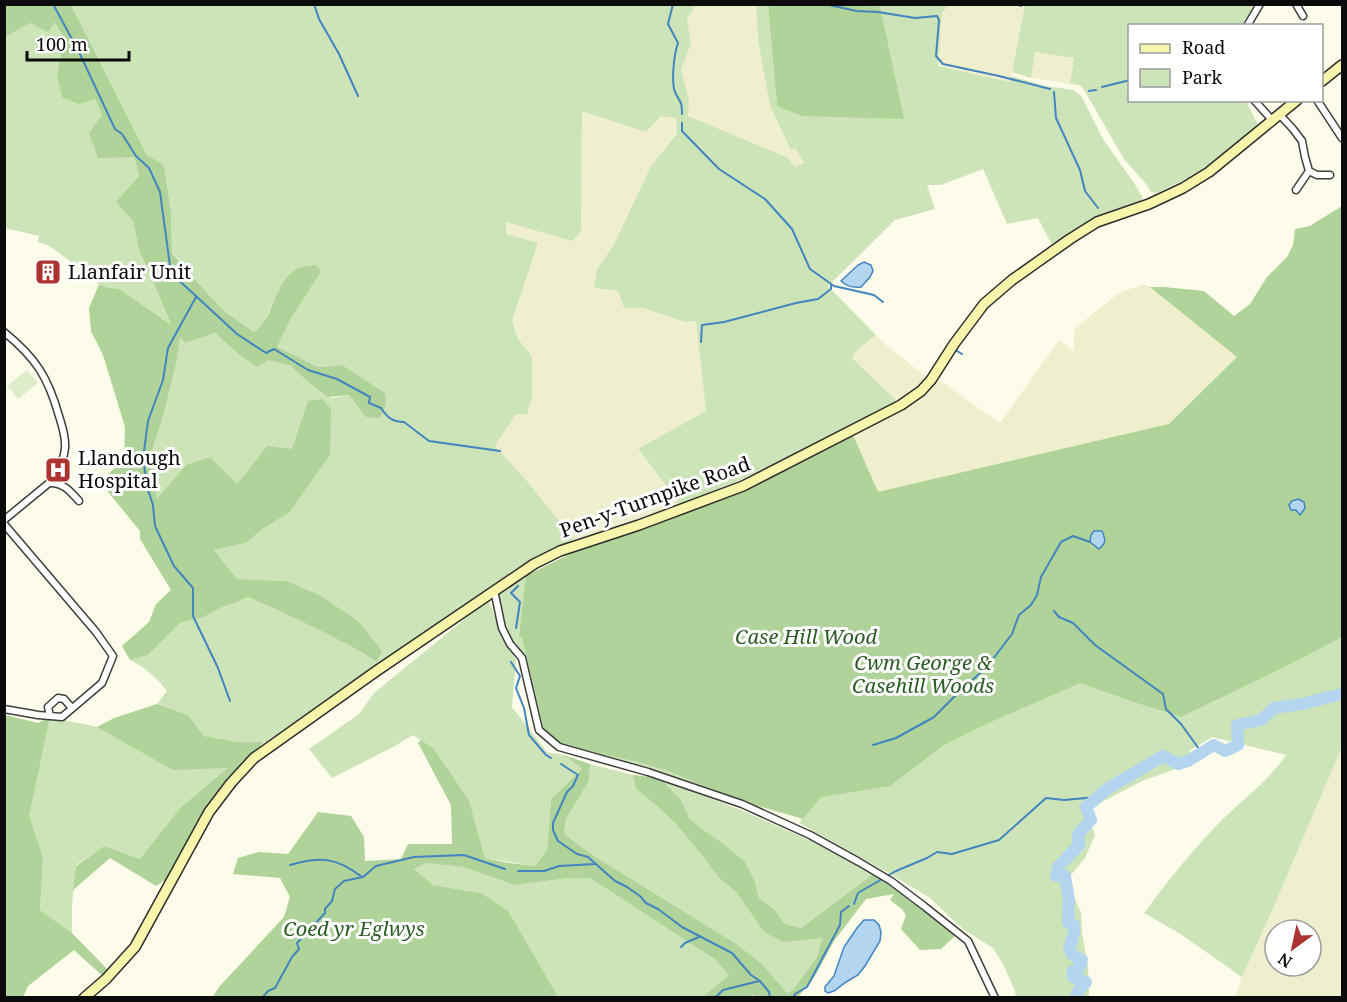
<svg xmlns="http://www.w3.org/2000/svg" width="1347" height="1002" font-family="'Noto Serif',serif">
<style>
.farmland{fill:#f0efcd;fill-rule:evenodd}
.green{fill:#cce4b8}
.forest{fill:#afd399}
.pitch{fill:#ddecc9}
.water{fill:#b4d5f0;stroke:#4285bf;stroke-width:1.5}
.lines{fill:none;stroke-linecap:round;stroke-linejoin:round}
.stream{stroke:#4285bf;stroke-width:2}
.river{stroke:#b4d5f0;stroke-width:12}
.street-casing{stroke:#3e3e3e;stroke-width:9}
.secondary-casing{stroke:#2d2d2d;stroke-width:12}
.street{stroke:#fff;stroke-width:6}
.secondary{stroke:#f7f4ab;stroke-width:9}
.labels{text-anchor:middle;stroke-width:6;stroke-linejoin:round;paint-order:stroke}
.poi-label{font-size:20px;fill:#0b0b0b;stroke:#fff;text-anchor:start}
.street-label{font-size:20px;fill:#0b0b0b;stroke:#fff}
.park-label{font-size:20px;font-style:italic;fill:#2a5b22;stroke:#fff}
</style>
<rect width="100%" height="100%" fill="#fdfbea"/>
<!-- farmland -->
<path class="farmland" d="M696,5H756L758,40L791,150L795,148L805,163L795,167L688,116L689,100L681,69L691,44L687,19Z
M949,5H1025L1010,82L938,66L942,13Z
M1035,51L1074,58L1070,84L1031,78Z
M582,111L646,131L661,116L676,117L677,132L651,166L613,246L597,269L594,288L618,291L624,308H643L685,322L696,321L706,411L638,450L680,504L607,530L574,539L526,480L495,446L516,414L532,356L518,339L512,321L521,296L505,234L506,221L516,225L581,231Z
M1144,284L1150,287L1238,357L1169,424L876,494L853,433L900,411L939,380L1000,423L1059,340L1074,351V329L1119,293Z
M876,335L888,347L928,378L913,394L898,402L852,358L857,350Z
M1342,747V997L1235,998L1242,977L1271,913ZM1275,930H1311V966H1275Z"/>
<!-- green -->
<path class="green" d="M1034,4L1254,5L1242,25L1130,26V100L1246,101L1259,127L1220,158L1195,175L1156,193L1150,191L1147,185L1124,159L1083,88L1079,85L1070,84L1074,58L1035,52L1031,78L1012,72L1025,5L1033,6Z
M71,5H696L687,19L691,44L681,69L689,100L688,116L788,158L795,167L804,163L795,148L791,150L770,105L758,40L756,5H768L777,106L903,119L880,8L854,5H949L942,13L938,66L1010,82L1011,76L1045,86L1074,90L1079,94L1082,97L1103,139L1134,183L1142,196V199C1136,206 1124,210 1115,212C1109,213 1105,213 1100,215L1053,247L1038,218L1007,224L983,169L941,185H927L935,209L895,220L828,286L876,335L857,350L852,358L898,402L740,480L680,504L638,449L706,411L696,321L685,322L643,308H624L618,291L594,288L597,269L613,246L651,166L677,133L676,118L661,116L646,132L582,111L581,231L572,241L506,222V234L538,243L512,321L518,339L532,356V397L527,414H516L495,446L526,480L574,539L527,564L269,742H238L204,736L188,715L157,704L167,691C156,677 146,668 130,660L148,655L180,623L204,617L222,607L232,604L248,597L328,633L377,662L382,651L286,581L237,579L214,550L246,543L261,530L290,512L330,455L267,446L237,484L186,465L157,500L149,460L163,417L177,360L180,336L187,343L215,333L236,352L291,366L307,381L331,398L349,395L342,365L318,367L276,347L291,318L283,283L261,327L254,332L225,312L209,295L172,252L171,212L164,165L147,155Z
M55,21L64,38L57,74L95,99L102,115L134,157L139,176L117,202L133,221L139,250L153,281L171,326L119,289L105,287L99,284L69,260L49,246L38,242L39,236L5,228V37L30,23L37,26Z
M1238,357L1342,431V747L1271,913L1242,977L1179,933L1144,913C1167,882 1191,852 1218,824C1240,801 1268,782 1286,755L1212,737L1189,751L1195,762L1142,781L1102,802L1087,813L1095,835L1085,858L1066,881L1081,912L1082,933L1088,967L1089,997H1016L1015,991L1003,964L993,948L963,929L930,898L892,875L799,823L803,818L561,747L540,729L523,658L511,644L499,595L507,585L578,550L650,526L721,494L759,483L852,433L878,492L1169,424Z
M488,600L505,639L516,660L512,707L547,752L564,755L582,769L551,799L547,850L535,866L485,858L469,800L434,749L413,735L393,747L332,778L309,749L359,714L374,693Z
M50,717L97,727L173,769L229,768L180,808L140,859L104,846L76,865L72,905V933L40,910L43,859L28,818Z
M590,764L633,775L636,789L656,805L677,825L705,859L718,877L736,892L764,932L822,937L817,957L792,991L787,993L763,965L597,858L564,834L566,819L589,781Z
M660,778L748,813L811,841L873,874L801,928L785,924L774,909L759,898L755,882L721,842L702,829L689,818L681,800Z
M426,863L463,867L514,885L570,878H590L715,958L729,975L703,997H558L481,893L433,885L414,869Z"/>
<!-- forest -->
<path class="forest" d="M5,4L71,5L147,155L164,165L171,212L172,253L209,295L225,312L254,332C275,317 273,283 297,269C302,266 310,266 316,265L321,271L291,318L277,347L318,367L342,365L385,393L386,404L380,418L366,417L349,395L328,397L307,381L291,366L268,360L257,367L236,352L215,333L186,343L180,337L177,360L163,417L149,460L157,499L186,465L210,457L237,484L267,446L292,449L308,401L322,399L331,409L330,455L290,512L261,530L246,543L214,550L237,579L286,581L321,596L359,622L382,651L377,662C337,636 292,617 248,597L232,604L222,607L204,617L180,623L148,655L130,660L122,646L149,622L156,604L171,590L140,539V531L100,482L124,459L125,427L103,355L91,331L89,308L99,284L105,287L119,289L171,325L153,281L139,250L133,221L116,202L139,176L134,157L98,158L89,133L102,115L95,99L79,104L62,97L57,74L64,38L55,22L48,32L30,23L5,37Z
M854,5L880,7L904,119L802,116L777,106L768,5Z
M1342,206V637L1282,668L1181,717L1134,702L1080,683L993,721L945,744L890,786L821,797L803,819L741,801L666,770L638,762L560,744L549,737L544,729L522,637H519L526,576L578,550L650,526L721,494L759,483L852,433L878,492L1169,424L1237,357L1150,287H1164L1204,291L1234,316L1250,304L1267,277L1287,257L1293,245L1295,229L1310,226Z
M157,704L188,715L204,736L238,742H264L226,782L167,879L156,886L110,858L73,890L76,866L104,846L140,859L180,808L228,768L173,770L97,727L114,718Z
M5,715L38,723L50,717L29,816L43,859L40,910L72,933L111,973L106,979L74,950L28,986L23,997L5,998Z
M421,740L434,749L469,800L485,858L503,862L535,866L547,850L551,799L582,769L564,755L590,764L589,781L566,819L564,834L597,858L736,944L763,965L787,993L792,991L817,957L822,938L783,942L764,932L736,892L718,877L705,859L677,825L656,805L636,789L633,775L660,778L681,800L689,818L702,829L721,842L745,862L755,882L759,898L774,909L785,924L801,928L873,874L896,886L923,905L955,936L941,949L920,950L901,929L906,915L902,909L890,900L894,894L866,899L834,941L815,976L798,997H756L753,995L749,998L703,997L729,975L715,959L590,878H570L514,885L463,867L426,863L414,869L433,885L481,893L508,911L558,997L212,998L219,987L284,917L290,897L280,878L233,874L238,858L259,852L288,854L318,812L351,816L364,837L365,861L401,859L408,844H452L451,805L418,743Z"/>
<!-- pitch -->
<path class="pitch" d="M27,370L38,383L18,399L7,386Z"/>
<!-- water -->
<path class="water" d="M864,262L871,265L873,271L870,277L861,287C853,288 847,287 841,281L858,265Z
M1298,499L1304,502L1305,508L1300,515L1296,510H1291L1289,505L1292,501Z
M1094,531H1102C1106,540 1106,543 1099,549L1090,542L1091,535Z
M864,920H874L879,925L881,932L880,941L865,966L858,975L846,982L834,991L828,993L825,991V987L834,976L844,947L857,928Z"/>
<g class="lines">
<!-- stream -->
<path class="stream" d="M53,4L79,52L115,129L122,134L136,156L149,168L160,192L171,273L237,334L266,353L274,349L308,370L337,379L370,397L369,403L381,408C387,417 392,422 404,422L429,441L500,451
M314,4L319,19L339,54L358,96
M673,4L668,24L678,43C674,54 671,81 675,92C680,103 682,100 682,114
M824,4L857,11L878,12L915,18L937,16L939,20L936,56L943,64L999,76L1050,89
M1017,4L1021,6
M1102,87L1130,80
M1089,91L1096,90
M1054,92L1056,118L1080,170L1085,191L1098,208
M682,123V131L719,169L765,199L792,229L810,269L834,286L874,295L883,302
M196,297L168,348L163,380L148,421L143,459L148,490L153,505L155,526L174,566L193,588V616L218,668L230,701
M701,342L702,325L724,322L796,303L818,299L831,289V285
M957,351L962,354
M1054,611L1059,617L1073,623L1095,645L1163,694L1166,709L1181,724L1202,753
M516,628L520,602L511,593L518,586
M511,662L520,676L516,688L524,708L529,735L546,755L551,758
M873,745L896,738L934,717L962,689L986,668L1012,634L1019,615L1031,605L1037,595L1041,577L1061,542L1073,536L1090,542
M561,764L578,775L573,786L567,792L553,823V830L558,841L577,854L588,857L615,881L627,887L640,896L646,903L658,909L682,927L732,953L751,975L760,981L769,992L770,998
M290,865C320,856 336,857 362,877
M518,871H544L559,866L595,864
M887,876L896,871L927,858L937,852L952,854L999,840L1046,798L1064,800L1097,797
M854,904L858,893L882,879
M681,947L685,943L699,937
M262,998L268,991L275,988L292,957L299,949L297,943L325,913V909L332,901L335,889L344,881L363,877L376,866L414,857L464,855L505,869
M712,998L717,996L723,990L759,981
M793,998L795,994L807,987L840,925L841,912L849,906"/>
<!-- river -->
<path class="river" d="M1075,998L1078,991L1086,982L1073,977V971L1080,967L1082,960L1073,955L1069,948L1074,933V925L1068,922L1069,900L1065,876H1056L1058,867L1079,845L1078,834L1091,820L1086,807L1107,789L1163,756L1178,764L1188,761L1214,745L1225,751L1238,745L1237,725L1261,720L1274,708L1302,704L1342,694"/>
<defs>
<path id="street" d="M1296,4L1303,16
M1247,26L1260,4
M1254,100L1273,121
M1317,100L1342,138
M1280,115L1293,129L1302,141L1305,157L1309,171L1296,190
M1309,171L1317,175H1330
M4,332C36,358 48,377 59,416C62,426 66,437 65,448C64,461 58,471 53,483
M4,520L49,483C63,482 70,491 79,501
M4,524L96,632L113,656L102,683L62,717L38,715L4,709
M494,590L502,628L510,644L522,658L539,730L559,747L648,772L742,804L810,835L859,862L891,881L924,906L968,941L995,998
M50,716L48,707L58,698L64,699L72,708"/>
<path id="secondary" d="M1322,81L1342,65
M84,998L106,979L135,947L209,812L231,783L254,758L375,672L534,564L560,551L639,525L743,486L901,405L921,391L931,380L954,344L984,304L1012,280L1070,239L1097,222L1149,204L1183,188L1209,172L1297,100"/>
</defs>
<!-- street casing -->
<use href="#street" class="street-casing"/>
<!-- secondary casing -->
<use href="#secondary" class="secondary-casing"/>
<!-- street -->
<use href="#street" class="street"/>
<!-- secondary -->
<use href="#secondary" class="secondary"/>
</g>
<!-- icons -->
<defs>
<symbol id="building-square" viewBox="-11 -11 22 22"><rect x="-9" y="-9" width="18" height="18" rx="4" fill="#ad3331" stroke="#fff"/><path d="M-4-6H4V6H1V3H-1V6H-4ZM-2.5-4.3h1.7v1.8h-1.7ZM.8-4.3h1.7v1.8H.8ZM-2.5-1h1.7V.8h-1.7ZM.8-1h1.7V.8H.8Z" fill="#fff"/></symbol>
<symbol id="hospital-square" viewBox="-11 -11 22 22"><rect x="-9" y="-9" width="18" height="18" rx="4" fill="#ad3331" stroke="#fff"/><path d="M-5-5h3v3.5h4V-5h3V5h-3V1.5h-4V5h-3Z" fill="#fff"/></symbol>
</defs>
<g fill-rule="evenodd">
<use href="#building-square" x="33" y="257" width="30" height="30"/>
<use href="#hospital-square" x="43" y="455" width="30" height="30"/>
</g>
<g class="labels">
<!-- poi labels -->
<g class="poi-label">
<text x="68" y="279">Llanfair Unit</text>
<text x="78" y="465">Llandough<tspan x="78" dy="23">Hospital</tspan></text>
</g>
<!-- street labels -->
<g class="street-label">
<text transform="translate(655 497) rotate(-20)" y="7">Pen-y-Turnpike Road</text>
</g>
<!-- park labels -->
<g class="park-label">
<text x="806" y="644">Case Hill Wood</text>
<text x="923" y="670">Cwm George &amp;<tspan x="923" dy="23">Casehill Woods</tspan></text>
<text x="354" y="936">Coed yr Eglwys</text>
</g>
</g>
<!-- border -->
<rect width="1347" height="1002" fill="none" stroke="#0b0b0b" stroke-width="12"/>
<!-- legend -->
<rect x="1128" y="24" width="195" height="78" fill="#ffffff" stroke="#9d9d9d" stroke-width="1.5"/>
<rect x="1140" y="44" width="30" height="9" fill="#f7f4ab" stroke="#9d9d9d" stroke-width="1.5"/>
<text x="1182" y="54" font-size="18" fill="#0b0b0b">Road</text>
<rect x="1140" y="69" width="30" height="18" fill="#cce4b8" stroke="#9d9d9d" stroke-width="1.5"/>
<text x="1182" y="84" font-size="18" fill="#0b0b0b">Park</text>
<!-- north arrow -->
<g transform="translate(1293 948) rotate(213)"><circle r="28" fill="#ffffff" stroke="#9d9d9d" stroke-width="1.5"/>
<path d="M0-4.5L10 22L0 15L-10 22Z" fill="#ad3331"/>
<text y="-9" font-size="16" font-weight="bold" text-anchor="middle" fill="#0b0b0b">N</text>
</g>
<!-- scale -->
<path d="M27 51v9h102v-9" fill="none" stroke="#0b0b0b" stroke-width="3"/>
<text x="36" y="51" font-size="18" fill="#0b0b0b" stroke="#ffffff" stroke-width="4.5" paint-order="stroke">100 m</text>
</svg>
